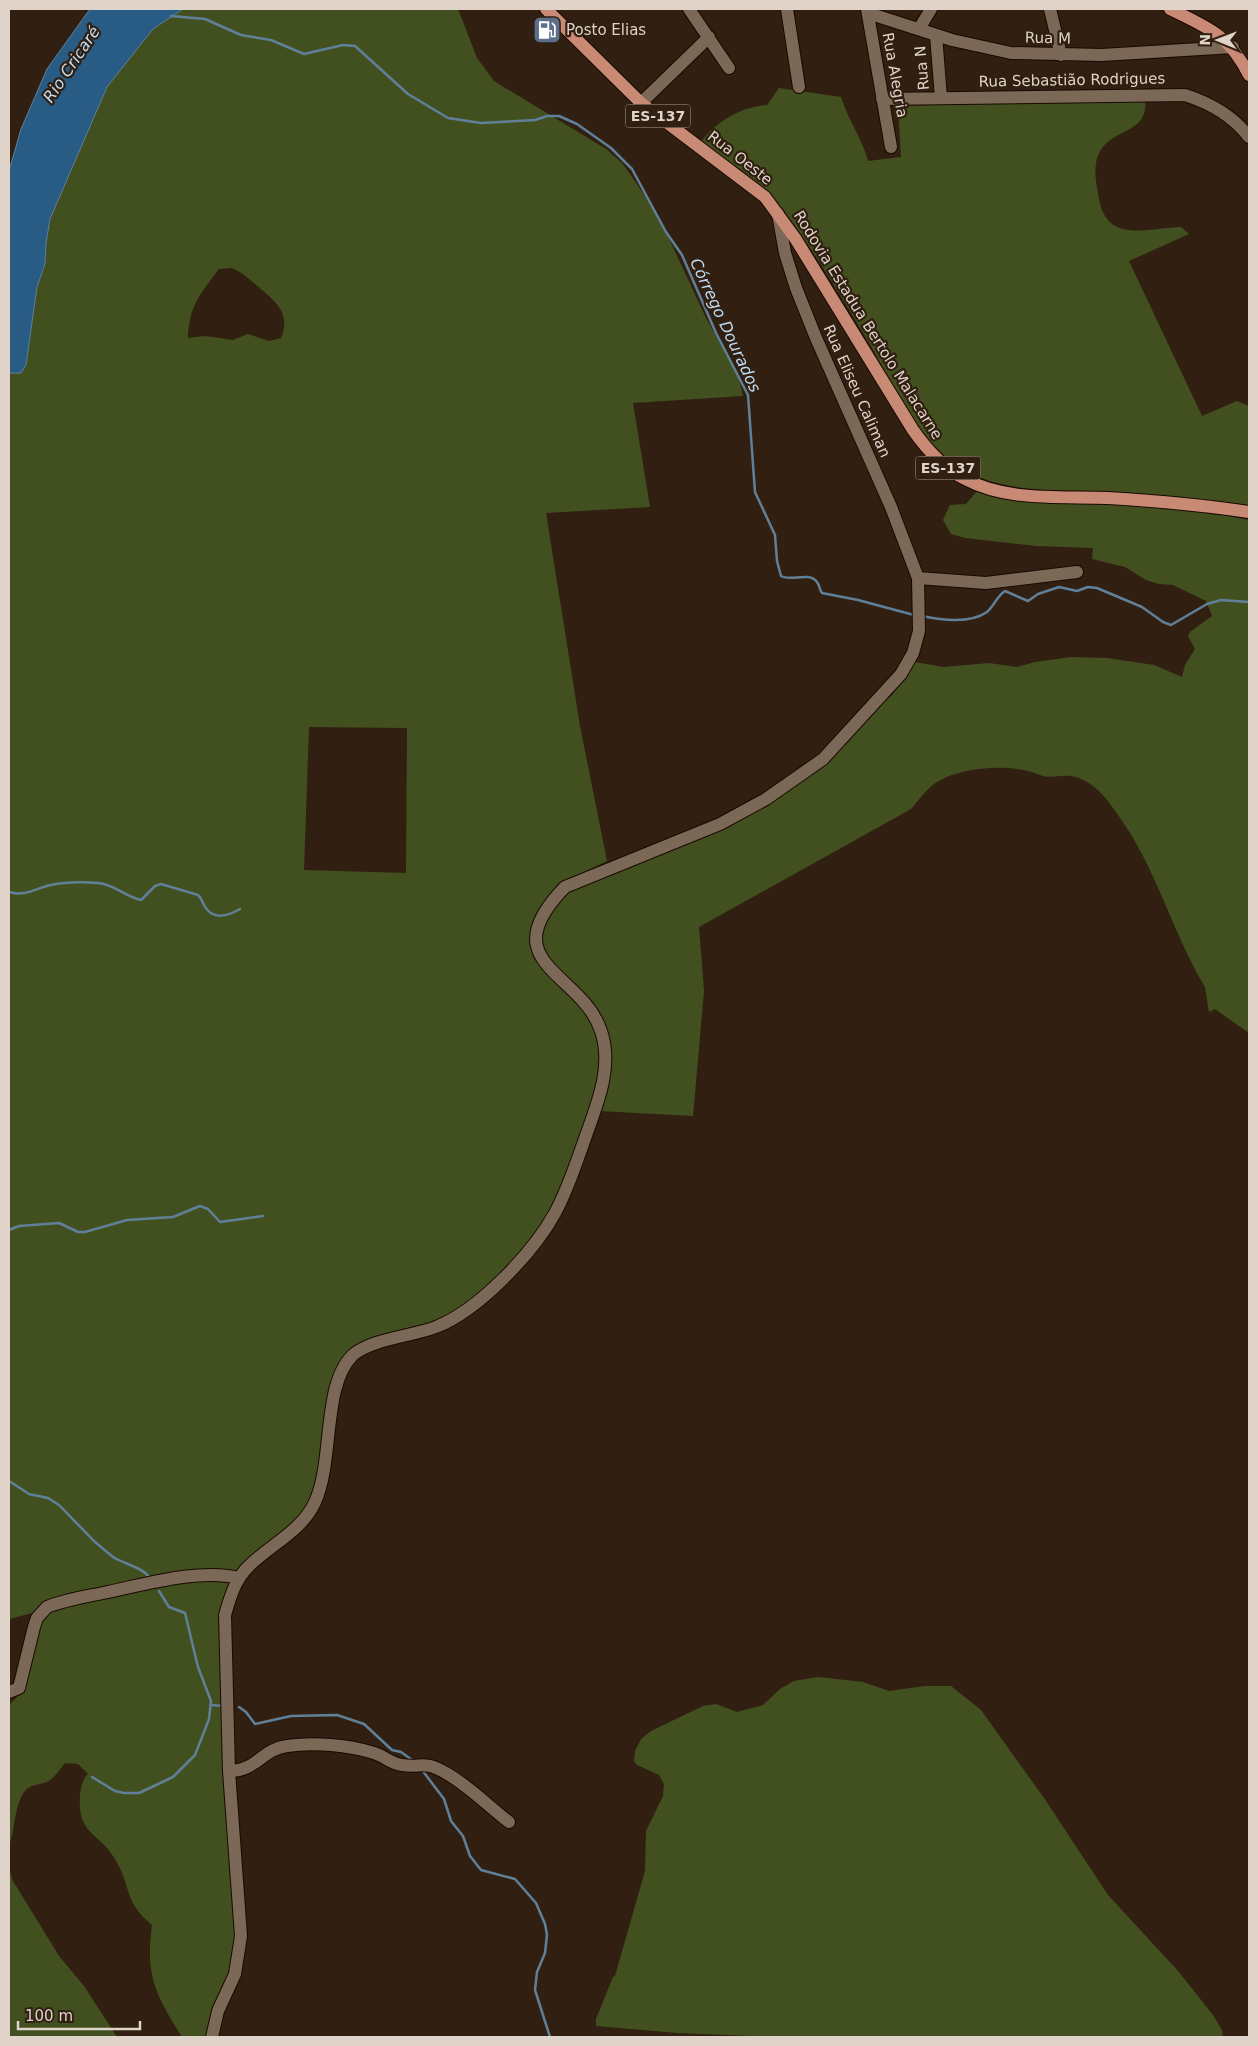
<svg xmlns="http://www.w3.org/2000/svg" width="1258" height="2046" font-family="'DejaVu Sans',sans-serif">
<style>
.green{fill:#425020;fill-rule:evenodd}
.water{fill:#295c84;stroke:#608099}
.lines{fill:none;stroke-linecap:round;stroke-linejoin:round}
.stream{stroke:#608099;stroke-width:2.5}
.minor-casing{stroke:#180900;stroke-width:14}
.major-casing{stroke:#180900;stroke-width:14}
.minor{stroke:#7c6856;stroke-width:12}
.major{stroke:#c88975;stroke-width:12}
.labels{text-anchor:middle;stroke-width:4.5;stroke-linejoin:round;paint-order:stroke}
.shield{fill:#312011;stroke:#ab9d92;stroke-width:1}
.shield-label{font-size:14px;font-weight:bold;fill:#dfd3ca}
.poi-label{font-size:15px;fill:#dfd3ca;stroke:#312011;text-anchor:start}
.street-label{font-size:15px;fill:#dfd3ca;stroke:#312011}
.water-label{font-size:16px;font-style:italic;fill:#bedbf4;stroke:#312011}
</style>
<rect width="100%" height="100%" fill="#312011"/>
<!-- green -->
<path class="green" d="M183,9H458L477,58L494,81L606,149L623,164L650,203L666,232L705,316L738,375L743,396L633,403L650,507L546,513L580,726L607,861L570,879L533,934L598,1029L602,1074L572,1164L548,1215L518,1254L484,1290L461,1309L433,1322L351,1350L315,1492L300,1517L249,1558L241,1567L226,1592L222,1602L239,1939L209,2037H182C156,1995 145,1976 152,1925C123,1901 132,1887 115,1859C100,1832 77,1836 80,1795C81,1788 82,1779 88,1774L78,1764L65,1763C60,1769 55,1777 49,1781C41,1785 29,1784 24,1792C14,1807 15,1830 9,1846V1705L19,1695L24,1684L44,1610L9,1619V373L26,365L37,287L45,265L46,243L50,219L107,87L153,29ZM232,268C244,273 251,281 261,289C277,303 291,314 281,338L269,341L248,334L233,340L205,336L188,338C189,306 200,294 219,269ZM309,727L407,728L406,873L304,870Z
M779,88L841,97C848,120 862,138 868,161L901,157L898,106L1145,99C1150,139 1102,125 1096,164C1094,174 1097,188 1099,199C1107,244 1147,228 1181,227L1189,234L1129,261L1202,416L1237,401L1249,406V506C1196,496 1142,494 1088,491C1052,490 1012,491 979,477C922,455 895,385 865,336C839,293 811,246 780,206C760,180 728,161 701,142C717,121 741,107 767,105Z
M978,490L1047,501L1193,509L1249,520V1033L1215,1009L1209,1012L1205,987C1172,932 1156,867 1118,815C1109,802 1101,790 1087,782C1066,769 1054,781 1040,775C1013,763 962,766 937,782C927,788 919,800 911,809L699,927L704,991L693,1116L600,1111L611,1073L610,1039L598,1014L545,956L541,943L544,928L563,893L759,808L858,727L893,694L915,662L943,667L989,663L1017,667L1035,662L1071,657L1107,658L1154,665L1182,677L1185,665L1195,649L1188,636L1190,632L1212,616L1206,601L1173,585L1159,584L1146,580L1125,567L1092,559L1093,548L1037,546L965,538L951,534L943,520L950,505L966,504Z
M818,1677L863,1682L889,1691L925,1686H951L981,1710L1044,1798L1108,1895L1178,1971L1213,2015L1222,2030L1223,2037H777L677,2033L596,2026V2019L613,1977L615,1976L645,1871L646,1831L663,1796L664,1784L659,1775L637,1765L634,1761L635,1751L641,1739L651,1731L703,1706L716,1704L737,1712L763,1705L780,1689L794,1681Z
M9,1869L13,1881L59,1956L84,1986L117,2037H9Z"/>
<!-- water -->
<path class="water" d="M90,9H183L153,29L107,87L50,219L46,243L45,264L37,287L26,365L21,373H9V171L21,129L47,69Z"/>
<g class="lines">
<!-- stream -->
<path class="stream" d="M171,16L205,19L241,35L271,40L304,54L343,45L355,46L408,94L448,118L481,123L535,120L547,116H559L577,124L611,148L632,169L666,232L682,255L716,333L748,395L755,492L775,535L777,561L781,576C791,582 809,571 817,582C820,586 819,589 822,593L858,600L914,615
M922,616C941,620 970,624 987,612C994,606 997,596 1005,591L1028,601L1038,594L1059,587L1077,591L1088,587L1097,588L1142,607L1163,622L1171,625L1207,604L1221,600L1249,602
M9,892C25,897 36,888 51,885C65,882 83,882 98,883C114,884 126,897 141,900L155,886L161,884L198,895C202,899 202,901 204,905C212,921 228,916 240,909
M9,1230L19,1226L59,1223L78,1232H85L127,1220L173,1217L200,1206L208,1209L220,1222L263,1216
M9,1481L29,1494L48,1498L59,1505L95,1542L113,1557C124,1564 142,1567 149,1577
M212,1705L223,1706
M239,1707L246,1712L255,1724L291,1716L337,1715L364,1724L392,1750L401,1752L412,1760
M422,1770L444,1799L451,1821L463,1836L470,1856L481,1870L515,1879L536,1903L545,1924L547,1935L545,1953L537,1972L535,1990L550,2037
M92,1777L115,1791L124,1793H139L173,1777L195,1755L209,1719L211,1701L198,1667L185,1613L169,1607L159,1591"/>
<defs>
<path id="minor" d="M689,9L729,68
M787,9L799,87
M867,9L891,147
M1050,9L1061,55
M868,13L952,40L1011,53L1102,55L1233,47
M919,29L931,9
M936,35L941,98
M882,99L1185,95C1210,103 1233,116 1249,137
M641,103L709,37
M918,578L986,583L1077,572
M9,1692L19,1688L34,1627L37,1618L47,1607C65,1600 84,1597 103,1593C143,1585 198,1568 239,1578
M229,1771C257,1771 262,1749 287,1746C313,1742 349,1745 374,1753C384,1756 392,1764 402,1765C423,1768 423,1760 446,1773C469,1786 488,1806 509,1822
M212,2037L218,2011L235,1974L241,1936L229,1771L225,1615C230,1598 235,1579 249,1566C271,1544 302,1531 315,1502C334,1461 322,1384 353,1355C371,1339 413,1336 436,1327C479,1310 533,1253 555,1213C567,1191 575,1167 583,1144C595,1109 614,1069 601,1031C582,972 490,964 565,887L720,824L766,799L823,759L901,674L913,653L919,631L918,578L891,507L816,338L796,288L785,253L778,214"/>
<path id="major" d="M546,9L641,103L765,197L795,238L913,430C927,450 943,468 965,479C1008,502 1062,496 1108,498C1156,501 1202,505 1249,512
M1170,9C1209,28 1229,35 1249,75"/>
</defs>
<!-- minor casing -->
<use href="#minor" class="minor-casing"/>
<!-- major casing -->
<use href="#major" class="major-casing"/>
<!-- minor -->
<use href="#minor" class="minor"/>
<!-- major -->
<use href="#major" class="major"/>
</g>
<!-- icons -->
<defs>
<symbol id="fuel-square" viewBox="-11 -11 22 22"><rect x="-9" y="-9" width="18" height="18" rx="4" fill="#5c6f8a" stroke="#312011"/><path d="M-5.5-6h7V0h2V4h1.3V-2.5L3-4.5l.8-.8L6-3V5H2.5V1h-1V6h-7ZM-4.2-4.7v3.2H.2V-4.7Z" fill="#fff"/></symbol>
</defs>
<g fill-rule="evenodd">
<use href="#fuel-square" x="531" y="14" width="32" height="32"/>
</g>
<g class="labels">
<!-- shield labels -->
<g class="shield">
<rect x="625.5" y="104.5" width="65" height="23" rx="4"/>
<rect x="915.5" y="456.5" width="65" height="23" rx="4"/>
</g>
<g class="shield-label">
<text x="658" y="121">ES-137</text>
<text x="948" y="473">ES-137</text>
</g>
<!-- poi labels -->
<g class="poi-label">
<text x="566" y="35">Posto Elias</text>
</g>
<!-- street labels -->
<g class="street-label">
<text transform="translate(1048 38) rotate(1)" y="5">Rua M</text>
<text transform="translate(922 68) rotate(-95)" y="5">Rua N</text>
<text transform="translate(895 75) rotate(80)" y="5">Rua Alegria</text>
<text transform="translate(1072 80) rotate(-1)" y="5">Rua Sebastião Rodrigues</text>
<text transform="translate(740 158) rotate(38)" y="5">Rua Oeste</text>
<text transform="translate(868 325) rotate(58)" y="5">Rodovia Estadua Bertolo Malacarne</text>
<text transform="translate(857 391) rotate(66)" y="5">Rua Eliseu Caliman</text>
</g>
<!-- water labels -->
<g class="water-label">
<text transform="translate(71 64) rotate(-56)" y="6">Rio Cricaré</text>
<text transform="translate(726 325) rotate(65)" y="6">Córrego Dourados</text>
</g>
</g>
<!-- border -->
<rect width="1258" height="2046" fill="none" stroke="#dfd3ca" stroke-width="20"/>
<!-- north arrow -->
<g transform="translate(1218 40) rotate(271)" stroke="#312011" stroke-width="4" paint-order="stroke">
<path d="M0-4L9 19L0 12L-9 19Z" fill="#dfd3ca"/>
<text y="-8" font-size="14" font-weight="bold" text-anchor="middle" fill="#dfd3ca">N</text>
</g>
<!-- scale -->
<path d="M18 2021v8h122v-8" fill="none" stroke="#dfd3ca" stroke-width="2.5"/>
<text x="25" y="2021" font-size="15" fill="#dfd3ca" stroke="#312011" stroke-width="4" paint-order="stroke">100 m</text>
</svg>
